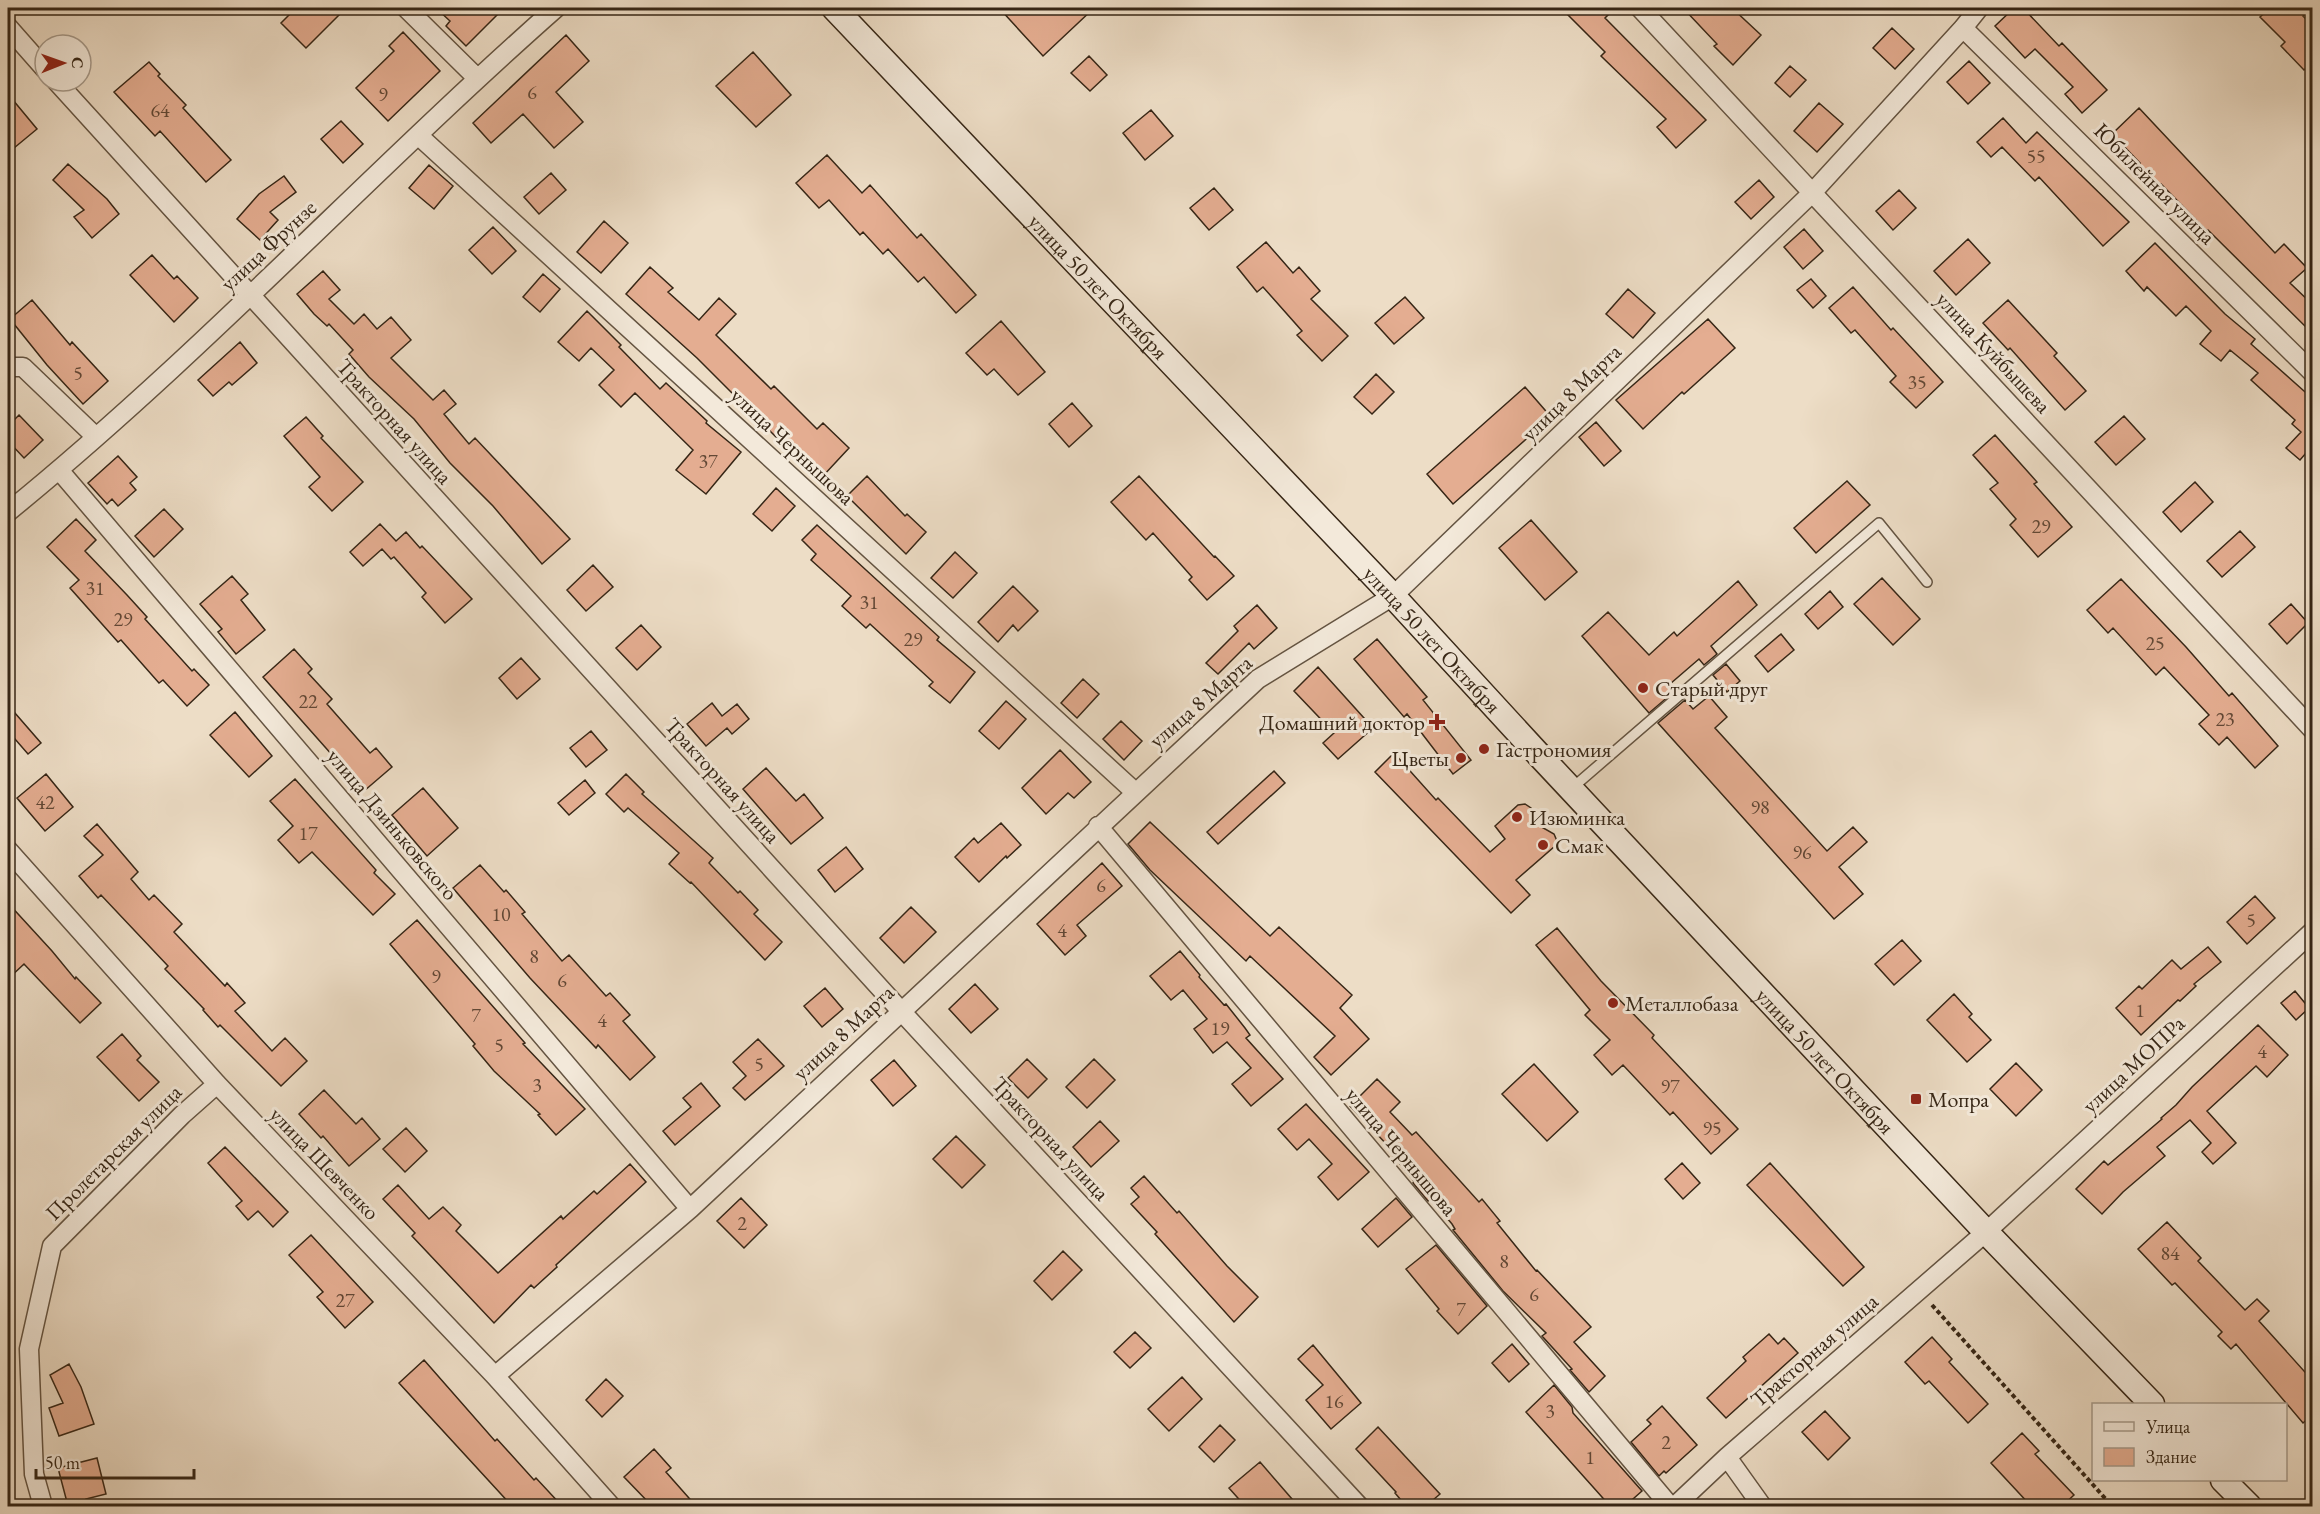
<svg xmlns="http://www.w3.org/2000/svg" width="2320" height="1514" font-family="'EB Garamond',serif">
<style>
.building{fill:#e4ad91;stroke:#362616;stroke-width:1.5}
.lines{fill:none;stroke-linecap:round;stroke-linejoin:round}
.service-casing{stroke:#645442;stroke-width:12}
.minor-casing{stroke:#645442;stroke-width:21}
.secondary-casing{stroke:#362616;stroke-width:27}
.path{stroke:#362616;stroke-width:4;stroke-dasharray:4.5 3;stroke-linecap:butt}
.service{stroke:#f3e9da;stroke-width:9}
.minor{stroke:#f3e9da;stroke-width:18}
.secondary{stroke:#f3e9da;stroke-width:24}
.poi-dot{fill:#8f2418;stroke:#f3e9da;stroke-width:2}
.labels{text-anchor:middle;stroke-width:6;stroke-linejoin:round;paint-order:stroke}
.number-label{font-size:20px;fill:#624835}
.street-label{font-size:22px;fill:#362616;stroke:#f3e9da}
.poi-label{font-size:22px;fill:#362616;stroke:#f3e9da;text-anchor:start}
</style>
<rect width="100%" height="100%" fill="#edddc6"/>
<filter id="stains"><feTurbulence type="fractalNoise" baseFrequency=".00333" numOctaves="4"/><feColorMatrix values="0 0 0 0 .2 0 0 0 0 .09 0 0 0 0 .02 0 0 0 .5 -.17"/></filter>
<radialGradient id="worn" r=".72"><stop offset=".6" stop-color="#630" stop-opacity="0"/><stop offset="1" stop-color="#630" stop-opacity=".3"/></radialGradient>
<!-- building -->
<path class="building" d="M296,8H346L306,48L281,23Z
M436,8H504L466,46L446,26L450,21Z
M999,8H1094L1043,56Z
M1561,8H1615L1605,18L1706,120L1676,148L1657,127L1666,119L1601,56L1605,52Z
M1683,8H1732L1761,35L1733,65L1714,46L1717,44Z
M2014,8H2023L2059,46L2062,43L2107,90L2082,113L2065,94L2073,87L2035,49L2025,58L1995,26Z
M2270,8H2312L2303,16L2313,26V62L2304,70L2281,46L2285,42L2260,17Z
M1892,28L1914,49L1895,69L1873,48Z
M403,32L440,71L388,121L356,88L394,51L389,46Z
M566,35L589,61L556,92L583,122L554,148L523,114L491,143L473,123Z
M753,52L791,95L756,127L716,86Z
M1089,56L1107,75L1090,91L1071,73Z
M1969,61L1990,83L1968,104L1947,82Z
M149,62L160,74L158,76L186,105L183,108L231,160L206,182L160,131L155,136L114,92Z
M1790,66L1806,80L1790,97L1775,83Z
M8,94L37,129L8,153Z
M1819,103L1843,124L1817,152L1794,131Z
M2139,108L2275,253L2284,244L2307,268L2290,283L2313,305V334L2208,230L2207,231L2161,184L2158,186L2138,165L2140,163L2112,134Z
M1151,110L1173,136L1145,160L1123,133Z
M2003,118L2026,143L2037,132L2129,222L2103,246L2039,177L2035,181L2002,147L1991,157L1977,142Z
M341,121L363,144L343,163L321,139Z
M827,155L862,193L870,185L917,238L921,234L976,295L956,313L924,277L918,282L888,249L883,254L863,232L860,235L829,200L819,208L796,183Z
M68,164L107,199L119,214L92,238L74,217L84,210L53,180Z
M429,165L453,186L434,209L409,188Z
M551,173L566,190L539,214L524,197Z
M284,176L296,192L270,212L278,220L260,240L237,219L259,194Z
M1759,180L1774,197L1751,219L1735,202Z
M1214,188L1233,210L1209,230L1190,208Z
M1899,190L1916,208L1893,230L1876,211Z
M604,221L628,243L601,273L577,252Z
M493,227L516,251L492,274L469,250Z
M1804,229L1823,251L1803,269L1784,247Z
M1968,239L1990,263L1956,295L1934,271Z
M1266,242L1293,273L1299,267L1320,291L1311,299L1348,336L1322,361L1297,335L1302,331L1263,287L1257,292L1237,267Z
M2155,243L2225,314L2255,339L2251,344L2313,399V445L2300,460L2286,448L2301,432L2292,424L2295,420L2251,380L2258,373L2230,350L2221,361L2200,344L2211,331L2186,306L2176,316L2147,287L2144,291L2126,271Z
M152,255L174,279L177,276L198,298L174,322L130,275Z
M650,267L673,288L668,292L699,320L719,298L736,314L716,335L771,389L774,386L817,429L823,423L849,448L823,476L780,435L777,438L697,358L626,294Z
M323,271L340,290L329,299L354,324L364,314L377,329L391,317L411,340L391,358L433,400L444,390L456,404L444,414L469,444L475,438L570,539L542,564L493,506L450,463L414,419L369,377L349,354L353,350L329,324L327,326L314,314L297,294Z
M543,274L560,289L540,312L523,297Z
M1811,279L1826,296L1813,308L1797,290Z
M1853,287L1891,330L1893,328L1943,382L1916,408L1890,382L1896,376L1855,330L1851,333L1829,308Z
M1628,289L1655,313L1633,338L1606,314Z
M1405,297L1424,318L1394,344L1375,323Z
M32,300L70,345L72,342L108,381L83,404L47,365L10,319Z
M2008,300L2057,353L2054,356L2086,391L2065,410L2010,348L2008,350L1983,323Z
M587,311L621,345L619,347L660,389L666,383L707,421L706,423L741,452L706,494L676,470L693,450L635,393L621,407L599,385L614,370L591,348L579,361L558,342Z
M1708,319L1735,348L1684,394L1682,392L1643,429L1616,400Z
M1001,321L1045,372L1018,395L994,369L987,375L966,353Z
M240,342L257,363L232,385L229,382L213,396L198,380Z
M1376,374L1394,392L1372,414L1354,397Z
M1525,387L1551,417L1453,504L1427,474Z
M1072,403L1092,426L1069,447L1049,424Z
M19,415L43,440L24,458L8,441V426Z
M2124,416L2145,439L2116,465L2095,442Z
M306,417L323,436L321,438L363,482L332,511L309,487L320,477L284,436Z
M1596,422L1621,451L1604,466L1579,437Z
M1995,435L2037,482L2034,484L2072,527L2038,557L2010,525L2016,519L1990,489L1998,483L1973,455Z
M118,456L137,477L130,483L136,490L118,506L112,499L107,504L88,483Z
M867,476L905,516L907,514L926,532L906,554L847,496Z
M1139,476L1214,557L1215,556L1234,576L1207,600L1189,580L1192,577L1153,533L1146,540L1111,502Z
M1847,481L1870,505L1816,553L1794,528Z
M2195,482L2213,502L2181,532L2163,512Z
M776,488L795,506L772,531L753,514Z
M164,509L183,529L154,557L135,536Z
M76,519L96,540L85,551L127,595L147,617L145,619L192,671L194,669L209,685L187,706L163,680L159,683L121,640L118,642L70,588L79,580L47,547Z
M1531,520L1577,572L1545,600L1499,548Z
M380,524L396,541L406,532L420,548L422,546L472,599L445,623L422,597L426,593L394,557L391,559L382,549L363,566L350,552Z
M817,525L939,637L937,640L975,672L950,703L929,686L933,682L870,624L866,628L842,606L851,596L811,560L816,554L802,540Z
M2240,531L2255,547L2222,577L2207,561Z
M955,552L977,573L953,598L931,578Z
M593,565L613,587L586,611L567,590Z
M232,576L248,594L241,600L265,630L236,654L218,632L222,629L200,604Z
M1882,578L1920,619L1893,645L1854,604Z
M2121,579L2186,647L2229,696L2232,693L2278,746L2255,768L2227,737L2219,745L2199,724L2209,715L2164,667L2156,675L2113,628L2108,633L2087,610Z
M1738,581L1757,605L1711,646L1717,654L1704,665L1699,659L1670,684L1676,690L1649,713L1582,636L1608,612L1649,655L1674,632L1677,636Z
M1013,586L1038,611L1018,631L1013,625L998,642L978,622Z
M1830,591L1843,607L1818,629L1805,614Z
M2291,604L2308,623L2287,644L2269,624Z
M1257,605L1277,628L1254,649L1249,643L1218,674L1206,663L1238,631L1234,626Z
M641,625L661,647L637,670L616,648Z
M1781,634L1794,650L1768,672L1755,656Z
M1377,639L1427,697L1423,700L1471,760L1453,774L1407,714L1404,717L1354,659Z
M294,649L312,669L308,673L332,699L327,704L370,753L376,748L392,767L364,791L263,677Z
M521,658L540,679L517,699L499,678Z
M1726,664L1740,681L1727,692L1713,675Z
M1318,667L1373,728L1338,759L1323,743L1334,733L1294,691Z
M1083,679L1099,694L1077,718L1061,703Z
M1709,696L1727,717L1715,728L1827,851L1853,827L1867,842L1839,867L1863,894L1834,919L1658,723L1685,700L1693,709Z
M1006,701L1026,719L999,749L979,731Z
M712,703L722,716L737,704L749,719L732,734L727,728L706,746L687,724Z
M8,705L41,743L28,754L8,731Z
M235,712L272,756L249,777L210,735Z
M1121,721L1142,741L1124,760L1103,739Z
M591,731L607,750L586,767L570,748Z
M1060,750L1091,782L1074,798L1068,793L1046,814L1022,788Z
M1394,753L1436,800L1438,798L1490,852L1505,839L1495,826L1518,805L1525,804L1531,808L1538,825L1554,834L1557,841L1555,846L1516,880L1530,895L1511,913L1375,772Z
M766,768L796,801L804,794L823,818L791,844L743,789Z
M1274,771L1285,783L1218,844L1207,832Z
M46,774L73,807L45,831L17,798Z
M626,774L644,792L642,794L713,858L709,863L738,893L740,891L758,910L754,914L782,942L765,960L691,882L690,883L669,864L679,853L628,808L624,812L606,794Z
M295,779L376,870L374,873L395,894L373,915L312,852L299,863L278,840L293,826L270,801Z
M585,780L595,793L569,815L558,803Z
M423,788L458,828L427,856L392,815Z
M1150,822L1270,936L1279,927L1352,995L1340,1008L1369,1039L1331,1075L1314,1057L1335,1036L1250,956L1246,961L1150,870L1128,844Z
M1001,823L1021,845L1007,858L1006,856L979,882L955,857L974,838L978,843Z
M97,824L138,872L131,879L149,900L154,895L182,924L174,932L225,986L227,983L245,1003L235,1011L272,1051L285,1038L307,1061L281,1086L220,1025L218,1027L203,1010L204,1009L165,969L168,966L101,895L98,898L79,876L103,855L84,836Z
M846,847L863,869L835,892L818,870Z
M1102,863L1122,886L1077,925L1086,936L1065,955L1037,924Z
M480,865L504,892L506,890L525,912L522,914L562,961L569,955L606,996L610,993L630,1015L623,1021L655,1057L630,1080L598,1045L596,1048L530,978L453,888Z
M2255,896L2275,918L2247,944L2227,922Z
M8,903L52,951L75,979L76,977L101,1003L80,1023L24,964L8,979Z
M911,907L936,932L904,963L880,938Z
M417,920L525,1043L523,1044L585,1109L556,1135L538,1115L540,1114L494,1071L473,1046L475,1044L390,944Z
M1557,928L1601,981L1654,1035L1652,1038L1738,1129L1711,1154L1673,1112L1670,1115L1623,1065L1612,1075L1594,1055L1610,1040L1585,1015L1590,1010L1536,945Z
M1902,940L1921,961L1894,985L1875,964Z
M2208,947L2221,962L2194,984L2196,986L2180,1001L2178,1000L2141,1035L2116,1008L2139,986L2142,989L2172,960L2181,969Z
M1180,951L1200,975L1199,977L1224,1005L1226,1004L1245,1028L1250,1035L1246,1038L1283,1079L1251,1106L1232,1084L1251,1068L1227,1042L1213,1053L1194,1029L1207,1019L1183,990L1171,1000L1150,976Z
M975,984L998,1009L971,1033L949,1009Z
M825,988L843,1009L822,1027L804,1006Z
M2295,991L2309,1008L2296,1020L2281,1003Z
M1954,994L1972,1014L1969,1017L1991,1040L1967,1062L1927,1020Z
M2258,1025L2288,1055L2267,1077L2256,1066L2207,1111L2236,1143L2213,1164L2202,1152L2211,1143L2190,1120L2157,1147L2165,1156L2123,1192L2102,1214L2076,1189L2104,1161L2108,1165L2162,1119L2161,1118L2176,1105L2192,1087Z
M122,1034L141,1056L137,1060L159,1082L139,1101L97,1057Z
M758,1039L784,1066L745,1100L733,1088L746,1076L733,1062Z
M1027,1059L1047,1079L1028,1098L1008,1078Z
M1094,1059L1115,1080L1087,1108L1066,1087Z
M894,1060L916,1086L893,1106L871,1080Z
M2016,1063L2042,1090L2016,1116L1990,1089Z
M1534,1064L1578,1112L1547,1141L1502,1094Z
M1377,1079L1400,1102L1390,1112L1412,1135L1416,1132L1479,1202L1482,1199L1500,1221L1497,1223L1536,1271L1537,1270L1591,1327L1574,1342L1605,1376L1589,1392L1570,1370L1572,1369L1542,1336L1546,1333L1503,1291L1453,1230L1455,1229L1452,1224L1431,1199L1428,1201L1413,1183L1414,1181L1391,1153L1393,1151L1350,1106Z
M701,1083L720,1106L675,1145L663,1131L691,1107L683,1098Z
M324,1090L356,1124L362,1118L380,1139L349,1166L323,1136L321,1138L299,1114Z
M1306,1104L1369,1172L1338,1200L1318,1177L1332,1164L1309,1139L1297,1150L1278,1129Z
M1100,1121L1119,1141L1091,1167L1073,1147Z
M406,1128L427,1151L405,1172L383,1149Z
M956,1136L985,1165L962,1188L933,1159Z
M225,1147L288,1212L273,1227L258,1211L248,1220L236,1206L242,1201L208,1163Z
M1682,1163L1700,1183L1683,1199L1665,1179Z
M1770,1163L1864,1267L1843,1286L1747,1185Z
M630,1164L646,1182L556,1265L557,1267L534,1288L531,1285L494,1323L412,1236L415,1233L383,1199L398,1185L429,1219L443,1207L461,1225L456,1231L498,1273L561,1216L563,1219L594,1191L597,1194Z
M1144,1176L1177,1213L1179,1211L1227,1266L1258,1297L1234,1322L1155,1234L1157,1232L1131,1204L1139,1197L1131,1188Z
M741,1198L767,1225L744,1248L717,1221Z
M1396,1198L1412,1217L1378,1247L1362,1229Z
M2167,1222L2201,1258L2198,1261L2245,1310L2257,1299L2269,1311L2259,1321L2313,1381V1414L2303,1423L2236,1344L2231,1349L2218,1336L2222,1332L2175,1283L2172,1285L2138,1249Z
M311,1235L373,1302L345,1328L317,1297L323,1292L289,1255Z
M1436,1245L1487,1306L1458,1334L1437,1311L1439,1309L1406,1269Z
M1063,1251L1082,1270L1052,1300L1034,1281Z
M1135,1332L1151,1348L1130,1368L1114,1352Z
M1769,1334L1778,1344L1784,1338L1798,1353L1726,1418L1707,1398L1746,1361L1743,1357Z
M1932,1337L1952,1359L1949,1362L1988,1404L1968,1423L1929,1381L1925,1384L1905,1362Z
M1512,1344L1529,1364L1509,1382L1492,1363Z
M1313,1345L1361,1403L1331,1429L1306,1400L1323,1385L1298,1359Z
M424,1360L495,1441L497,1439L534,1480L536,1478L562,1506H512L399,1383Z
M69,1364L81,1387L94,1424L59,1436L49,1408L63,1403L50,1375Z
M1182,1377L1202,1399L1169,1431L1148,1409Z
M606,1379L623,1396L602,1417L586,1400Z
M1554,1385L1572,1407L1573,1413L1642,1491L1625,1506H1610L1526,1412Z
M1662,1406L1697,1445L1666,1473L1664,1471L1659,1476L1631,1442L1651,1424L1647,1420Z
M1825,1411L1850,1438L1828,1460L1802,1432Z
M1220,1425L1235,1440L1214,1462L1199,1447Z
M1378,1427L1440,1494L1426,1506H1406L1395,1493L1396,1492L1356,1449Z
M2022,1433L2039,1451L2035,1454L2074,1495L2062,1506H2031L1991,1463Z
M654,1449L671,1468L666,1472L696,1506H652L624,1477Z
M97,1458L106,1494L86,1499L88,1506H68L58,1468Z
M1260,1462L1292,1499L1283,1506H1245L1229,1488Z"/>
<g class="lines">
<defs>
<path id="service" d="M1571,789L1879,523L1927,582"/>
<path id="minor" d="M406,8L477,78
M1640,8L2312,729
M8,27L45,69
M1963,28L2312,372
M56,81L901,1011L1359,1506
M419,136L1135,792
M8,367H23L95,436
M59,470L690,1209
M8,512C201,355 370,172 556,8
M1098,826L1670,1506
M8,850L217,1084L495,1376L611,1506
M495,1376L690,1209L1258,679L1393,596L1812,193L1963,28L1979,8
M1727,1457L1762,1506
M43,1506L34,1474L29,1349L52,1246L182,1115L217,1084
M1675,1506L1727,1457L1986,1232L2312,932"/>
<g id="secondary">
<path id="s1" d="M834,8L1393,596L1539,755L1986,1232L2152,1404"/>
<path d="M2223,1480L2249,1506"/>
</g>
</defs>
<!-- service casing -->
<use href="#service" class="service-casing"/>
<!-- minor casing -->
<use href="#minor" class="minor-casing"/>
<!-- secondary casing -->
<use href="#secondary" class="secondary-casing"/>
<!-- path -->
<path class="path" d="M1932,1305L2112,1506"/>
<!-- service -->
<use href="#service" class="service"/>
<!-- minor -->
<use href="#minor" class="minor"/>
<!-- secondary -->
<use href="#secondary" class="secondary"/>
</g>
<!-- markers -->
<g class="poi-dot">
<circle cx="1643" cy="688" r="6"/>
<path d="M1434 713h6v6h6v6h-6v6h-6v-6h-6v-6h6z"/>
<circle cx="1484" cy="749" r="6"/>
<circle cx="1461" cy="758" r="6"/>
<circle cx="1517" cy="817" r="6"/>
<circle cx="1543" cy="845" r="6"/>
<circle cx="1613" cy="1003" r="6"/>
<rect x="1910" y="1093" width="12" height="12" rx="3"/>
</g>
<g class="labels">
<!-- number labels -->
<g class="number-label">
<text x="532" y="99">6</text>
<text x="383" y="101">9</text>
<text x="160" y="117">64</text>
<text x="2036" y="163">55</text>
<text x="78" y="380">5</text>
<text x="1917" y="389">35</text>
<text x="708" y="468">37</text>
<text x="2041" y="533">29</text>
<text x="95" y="595">31</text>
<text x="869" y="609">31</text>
<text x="123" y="626">29</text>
<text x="913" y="646">29</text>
<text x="2155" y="650">25</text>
<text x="308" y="708">22</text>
<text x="2225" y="726">23</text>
<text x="45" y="809">42</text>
<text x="1760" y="814">98</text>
<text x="308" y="840">17</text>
<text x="1802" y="859">96</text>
<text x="1101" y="892">6</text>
<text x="501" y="921">10</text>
<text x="2251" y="927">5</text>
<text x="1062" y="937">4</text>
<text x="534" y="963">8</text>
<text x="436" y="983">9</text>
<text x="562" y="987">6</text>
<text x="2140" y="1017">1</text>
<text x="476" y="1022">7</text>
<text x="602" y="1027">4</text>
<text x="1220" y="1035">19</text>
<text x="499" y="1052">5</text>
<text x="2262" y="1058">4</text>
<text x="759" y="1071">5</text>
<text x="537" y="1092">3</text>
<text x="1670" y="1093">97</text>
<text x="1712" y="1135">95</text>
<text x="742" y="1230">2</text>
<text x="2170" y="1260">84</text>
<text x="1504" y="1268">8</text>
<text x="1534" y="1301">6</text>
<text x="345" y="1307">27</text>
<text x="1461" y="1316">7</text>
<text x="1334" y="1408">16</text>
<text x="1550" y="1418">3</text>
<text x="1666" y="1449">2</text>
<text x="1590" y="1464">1</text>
</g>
<!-- street labels -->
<g class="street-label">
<text transform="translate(2155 183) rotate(45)" y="8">Юбилейная улица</text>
<text transform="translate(268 245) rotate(-43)" y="8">улица Фрунзе</text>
<text dy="8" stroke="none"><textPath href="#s1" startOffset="384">улица 50 лет Октября</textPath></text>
<text transform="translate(1994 352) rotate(47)" y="8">улица Куйбышева</text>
<text transform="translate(1571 392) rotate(-44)" y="8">улица 8 Марта</text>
<text transform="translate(395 421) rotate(48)" y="8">Тракторная улица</text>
<text transform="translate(793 446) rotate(43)" y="8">улица Чернышова</text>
<text dy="8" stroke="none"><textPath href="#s1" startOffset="870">улица 50 лет Октября</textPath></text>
<text transform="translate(1200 701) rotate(-41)" y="8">улица 8 Марта</text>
<text transform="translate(723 780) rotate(48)" y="8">Тракторная улица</text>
<text transform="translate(393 824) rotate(50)" y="8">улица Дзиньковского</text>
<text transform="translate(843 1032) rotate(-43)" y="8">улица 8 Марта</text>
<text dy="8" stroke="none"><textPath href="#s1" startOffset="1446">улица 50 лет Октября</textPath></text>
<text transform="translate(2133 1064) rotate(-43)" y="8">улица МОПРа</text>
<text transform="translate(1051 1138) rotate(47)" y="8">Тракторная улица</text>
<text transform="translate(1402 1151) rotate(50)" y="8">улица Чернышова</text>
<text transform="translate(113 1152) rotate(-45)" y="8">Пролетарская улица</text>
<text transform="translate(325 1163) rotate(46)" y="8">улица Шевченко</text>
<text transform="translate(1814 1350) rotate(-41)" y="8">Тракторная улица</text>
</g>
<!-- poi labels -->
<g class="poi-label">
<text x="1655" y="696">Старый друг</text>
<text x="1425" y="730" text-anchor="end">Домашний доктор</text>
<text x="1496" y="757">Гастрономия</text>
<text x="1449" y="766" text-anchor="end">Цветы</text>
<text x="1529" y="825">Изюминка</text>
<text x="1555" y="853">Смак</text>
<text x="1625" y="1011">Металлобаза</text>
<text x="1928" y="1107">Мопра</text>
</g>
</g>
<!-- margin -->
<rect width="2320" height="1514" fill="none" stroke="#edddc6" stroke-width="30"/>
<rect x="9" y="9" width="2302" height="1496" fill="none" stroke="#362616" stroke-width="3"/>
<rect x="15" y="15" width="2290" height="1484" fill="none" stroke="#362616" stroke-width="1.5"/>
<!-- legend -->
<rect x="2092" y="1403" width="195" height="78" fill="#f3e9da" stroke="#a79b8c" stroke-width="1.5"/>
<rect x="2104" y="1422" width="30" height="9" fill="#f3e9da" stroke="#a79b8c" stroke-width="1.5"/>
<text x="2146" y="1433" font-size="18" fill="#362616">Улица</text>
<rect x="2104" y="1448" width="30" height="18" fill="#e4ad91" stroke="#a79b8c" stroke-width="1.5"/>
<text x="2146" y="1463" font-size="18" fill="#362616">Здание</text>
<!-- north arrow -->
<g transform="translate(63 63) rotate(89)"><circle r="28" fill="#f3e9da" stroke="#a79b8c" stroke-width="1.5"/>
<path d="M0-4.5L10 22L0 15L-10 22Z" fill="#8f2418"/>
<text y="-9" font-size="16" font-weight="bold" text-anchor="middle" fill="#362616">С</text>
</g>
<!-- scale -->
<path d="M36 1469v9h158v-9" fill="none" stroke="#362616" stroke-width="3"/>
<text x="45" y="1469" font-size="18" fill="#362616" stroke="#f3e9da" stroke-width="4.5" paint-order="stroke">50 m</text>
<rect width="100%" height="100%" filter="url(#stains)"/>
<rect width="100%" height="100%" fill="url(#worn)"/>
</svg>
